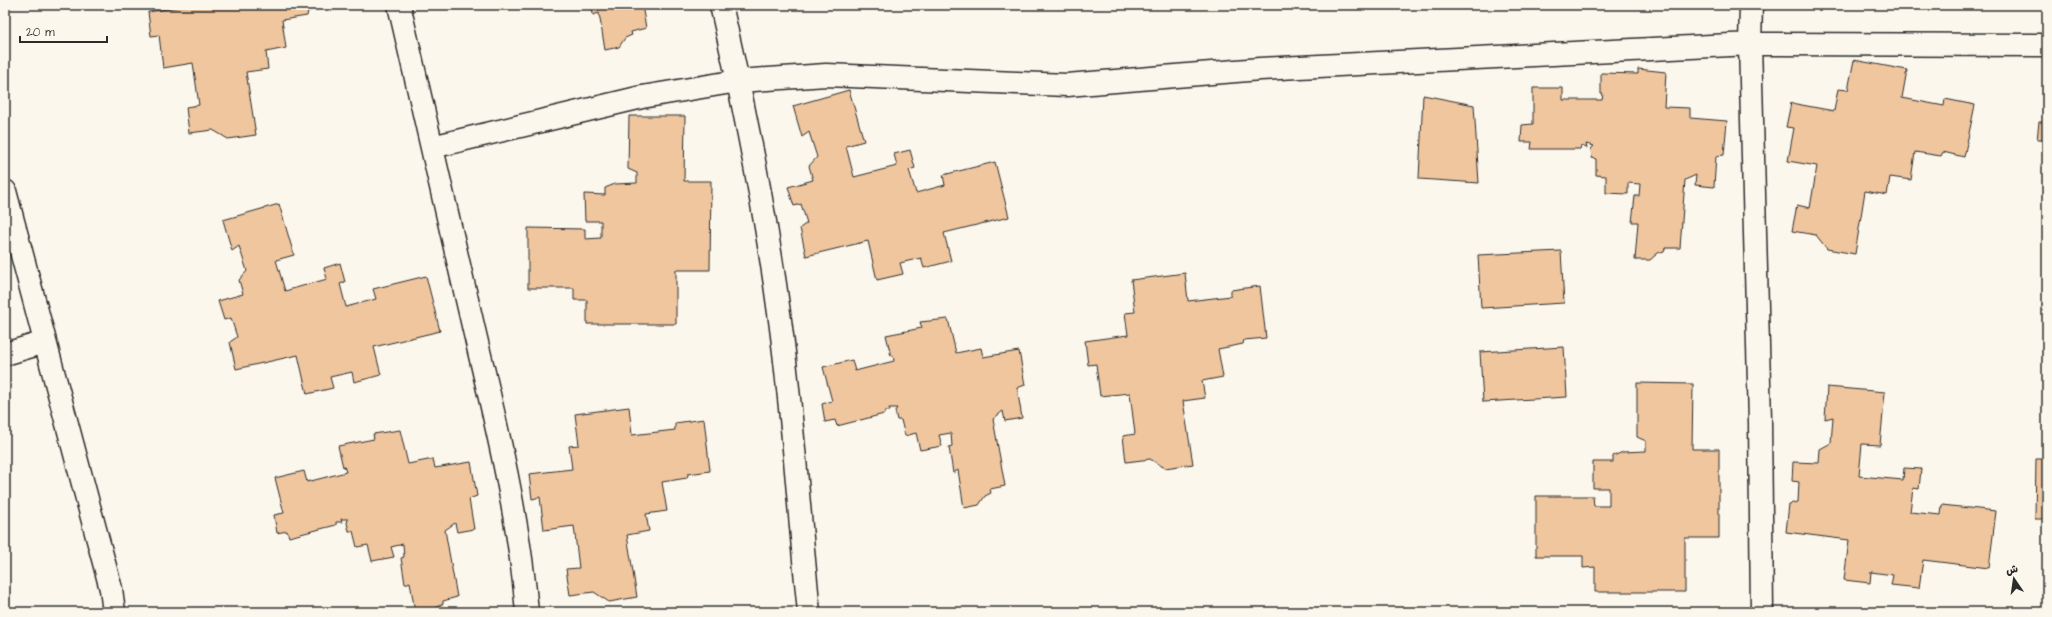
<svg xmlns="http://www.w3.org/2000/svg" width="2052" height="617" font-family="'Architects Daughter','Playpen Sans Arabic',sans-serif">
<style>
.building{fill:#f0c69f;stroke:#2b2b2b}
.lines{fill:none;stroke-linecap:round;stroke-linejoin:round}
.minor-casing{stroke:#2b2b2b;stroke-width:25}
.minor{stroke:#fbf7ec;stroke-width:22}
</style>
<rect width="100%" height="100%" fill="#fbf7ec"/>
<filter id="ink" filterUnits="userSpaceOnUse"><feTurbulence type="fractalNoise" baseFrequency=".025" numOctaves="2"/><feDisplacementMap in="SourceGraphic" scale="8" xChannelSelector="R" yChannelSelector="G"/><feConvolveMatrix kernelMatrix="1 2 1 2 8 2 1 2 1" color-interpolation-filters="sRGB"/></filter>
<g filter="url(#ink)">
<!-- building -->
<path class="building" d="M191,5H329V8L308,11L307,16L282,20L286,48L266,52L268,69L246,72L256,135L228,139L213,130L189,133L186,107L199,105L193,63L163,68L159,35L151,36L148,12Z
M592,5H642L646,28L631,32L632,35L625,38L619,47L605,50L599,13L593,15Z
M1867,5H1893V6L1867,7Z
M1854,60L1907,70L1902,98L1944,106L1945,99L1975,105L1964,157L1943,152L1941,156L1915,152L1911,180L1890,177L1887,195L1865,191L1855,254L1827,249L1816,235L1792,231L1797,205L1810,208L1817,166L1788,161L1794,128L1786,127L1791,103L1834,111L1838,89L1848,90Z
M1638,69L1666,72L1664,107L1690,108V118L1727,121L1724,155L1716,156L1714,187L1695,185L1696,175L1685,180L1680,248H1665L1664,251L1658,253L1650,260H1635L1638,222H1632L1635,196H1639L1640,184L1628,183V194L1606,193V176L1596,175V159L1592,158L1591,149L1594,146L1586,144L1587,148L1581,146L1580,149H1531L1532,142H1521L1522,125L1533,124V88H1563V100H1602L1603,94H1601V73L1638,74Z
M849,90L864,141L846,146L854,177L897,166L894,154L910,150L915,168L909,170L916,193L945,185L943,175L995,162L1009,217L944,233L951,261L924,268L921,258L900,263L903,274L877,280L868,241L806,256L800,228L807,223L801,204L794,206L788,187L813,180L809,166L817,157L809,132L802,137L793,106Z
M1423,95L1474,105L1479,183L1419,179Z
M629,116H685L684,181H711L710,270H676V324H587V300H574V288H528V228L585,229V239L601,238V221H585L584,194L605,195V188L615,184L637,183V173L628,169Z
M2039,122H2047V140H2037Z
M279,204L294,255L276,260L285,291L327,279L324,268L340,263L345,282L340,284L346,307L376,299L373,289L426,276L440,331L374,347L381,375L354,382L352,372L330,377L333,388L307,394L298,355L236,369L230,342L237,337L231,318L224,320L218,301L243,294L239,280L247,271L239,246L232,251L223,220Z
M1561,251L1564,303L1481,308L1478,255Z
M1185,273L1188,301L1231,296V290L1260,286L1266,338L1244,340L1243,344L1218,349L1223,377L1202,381L1205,398L1183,401L1193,464L1165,468L1150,459L1126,462L1123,436L1135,434L1130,393L1100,396L1096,364L1088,365L1085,341L1128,335L1125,313L1135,312L1131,280Z
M948,319L956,353L981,348L983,357L1019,351L1025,385L1017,388L1022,418L1005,421L1003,411L993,419L1005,486L990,489L991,493L985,496L979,505L964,508L958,470L953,473L949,447L952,446L951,433L939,435L942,446L920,450L916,433L905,436L901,420H897L895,411L897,408H889L890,411H885L884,414L837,426L835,420L825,422L822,404L832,401L823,367L852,360L855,371L894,361L893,355L891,356L886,335L922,328L920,322Z
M1564,347L1567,397L1483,402L1480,352Z
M1637,383L1693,384L1692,449H1719V538H1685V592H1595V567L1583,568V556H1536V496H1593L1594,506H1609V488H1593V462H1613V456L1623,452L1646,451V441L1637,437Z
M1827,387L1885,392L1880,445L1862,444L1859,476L1903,480L1904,468L1921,469L1919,489L1913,488L1910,512L1941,515L1942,505L1996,511L1989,568L1923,560L1919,588L1891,585L1893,575L1871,572L1870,583L1844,580L1849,540L1786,532L1789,504L1798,502L1799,482L1792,481L1793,462L1819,463L1820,449L1831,443L1833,417L1825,419Z
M629,407L632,435L675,430V423L704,419L710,471L688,474L687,478L662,482L667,511L646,514L649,531L627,535L637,597L609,602L594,592L570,595L566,569L579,568L574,526L544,530L540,497L532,499L529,474L572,469L569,446L579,445L575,414Z
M400,430L408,464L433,459L435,468L471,462L477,496L469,499L474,529L457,532L455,523L445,530L457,597L443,601V604L437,607L433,612H415L410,582L405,584L401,558L404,557L403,544L391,547L394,557L372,561L368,545L357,547L353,531H349L347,523L348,519H341L342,522H336V525L289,537L287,531L277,533L274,515L284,513L275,478L304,471L307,482L346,472L344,466L343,467L338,446L374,439L373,434Z
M2036,459H2047V519H2035Z"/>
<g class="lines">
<defs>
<path id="minor" d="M399,5C424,113 449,222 474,330C496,423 519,517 527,612
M721,5C745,109 766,214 780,320C793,417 799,515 809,612
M1751,5L1750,44L1760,421L1762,612
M432,147L642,97L738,81L826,75L1067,85L1260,69L1750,44L2047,45
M5,191L111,589L114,612
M5,354L45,342"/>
</defs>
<!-- minor casing -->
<use href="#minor" class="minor-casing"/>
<!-- minor -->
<use href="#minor" class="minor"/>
</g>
</g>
<!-- margin -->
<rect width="2052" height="617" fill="none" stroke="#fbf7ec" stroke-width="20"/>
<rect x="10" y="10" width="2032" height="597" fill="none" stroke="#2b2b2b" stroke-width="1.5" filter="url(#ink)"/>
<!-- north arrow -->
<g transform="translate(2014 579) rotate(347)" stroke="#fbf7ec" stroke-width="3" paint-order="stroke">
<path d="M0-3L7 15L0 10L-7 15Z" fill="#2b2b2b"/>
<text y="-6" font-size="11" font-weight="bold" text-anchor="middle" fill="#2b2b2b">ش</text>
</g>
<!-- scale -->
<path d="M20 36v6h87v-6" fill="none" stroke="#2b2b2b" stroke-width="2"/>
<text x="26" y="36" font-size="12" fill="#2b2b2b" stroke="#fbf7ec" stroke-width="3" paint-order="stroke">20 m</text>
</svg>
